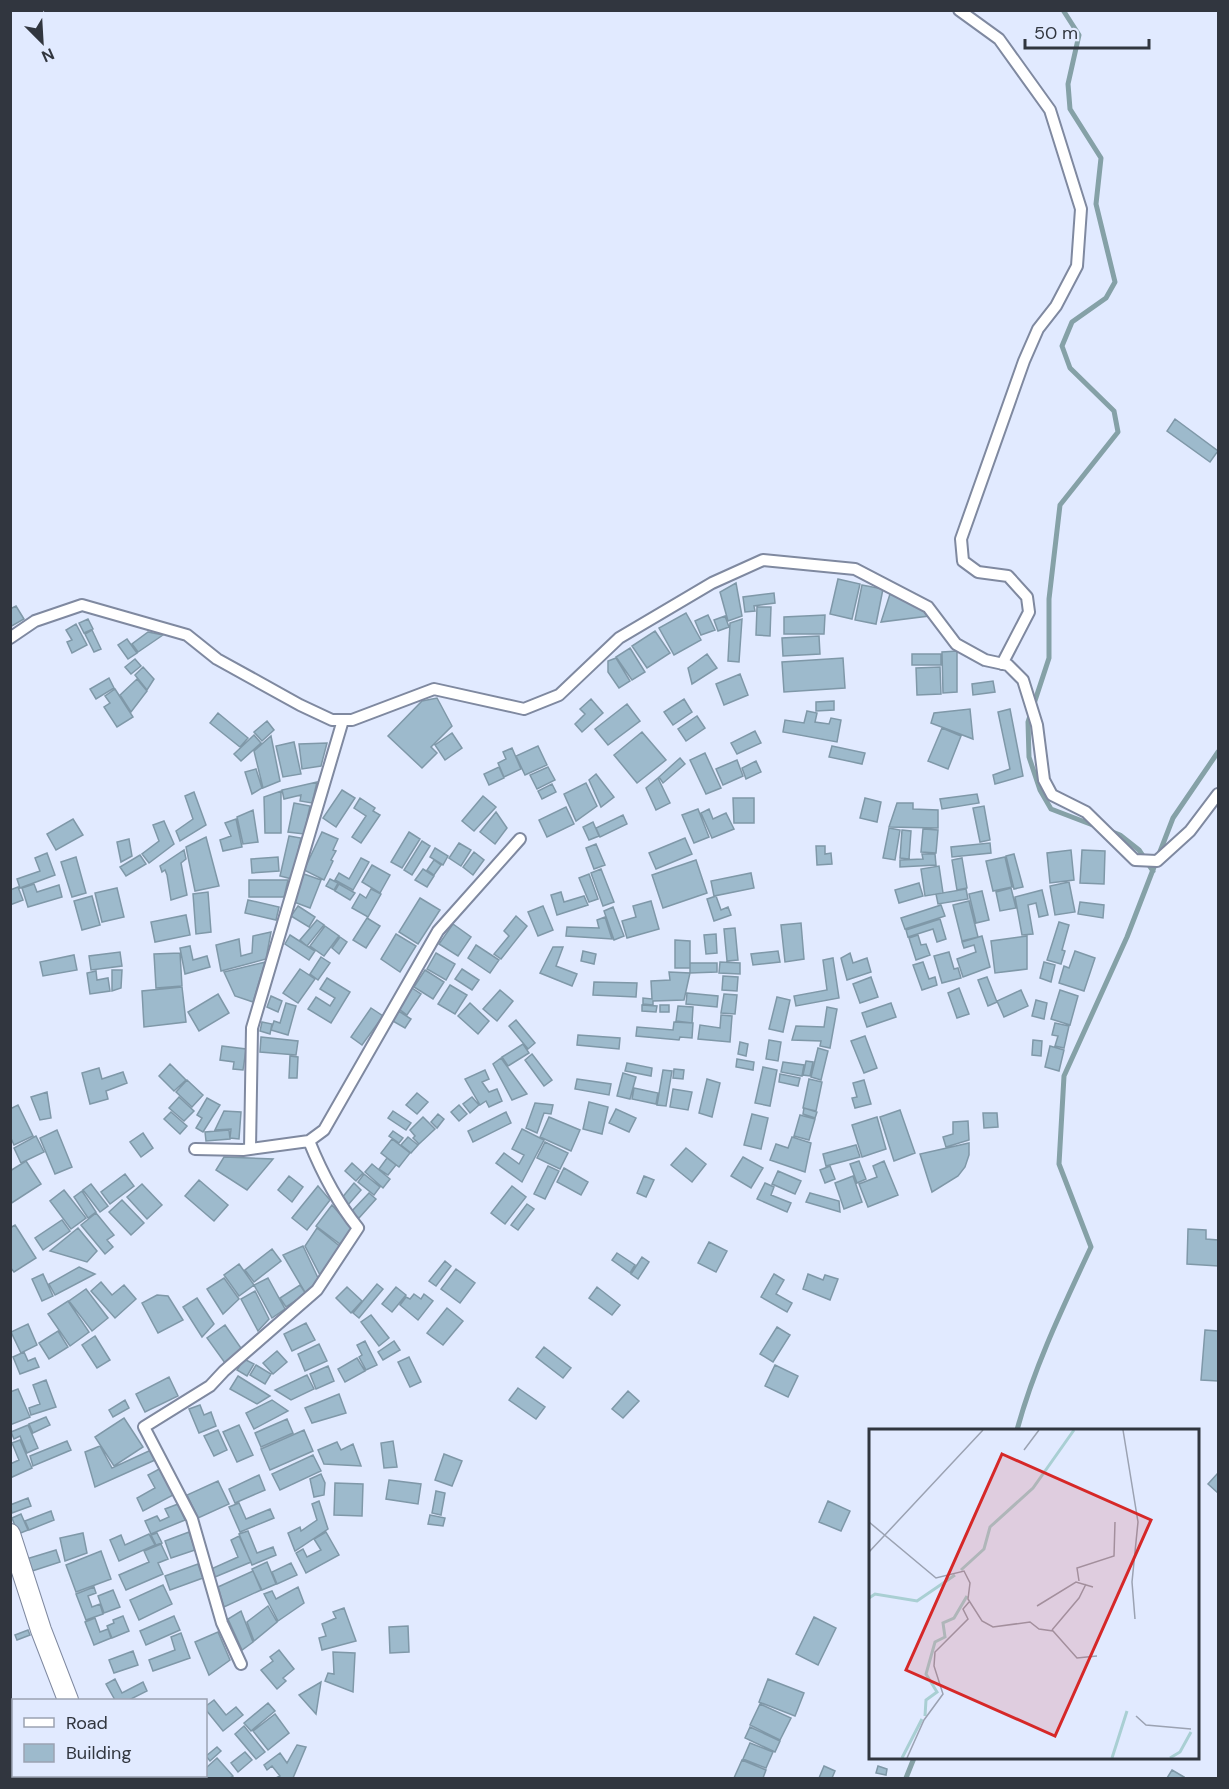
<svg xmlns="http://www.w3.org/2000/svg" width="1229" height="1789" font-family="'DM Sans',sans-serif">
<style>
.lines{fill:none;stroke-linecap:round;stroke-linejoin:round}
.stream{stroke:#85a1a7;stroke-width:5}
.building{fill:#9dbacc;stroke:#7f98a8;stroke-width:1.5}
.lane-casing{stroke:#7f89a0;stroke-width:14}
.street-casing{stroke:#7f89a0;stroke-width:22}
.lane{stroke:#fff;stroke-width:10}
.street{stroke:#fff;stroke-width:20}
.inset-river{fill:none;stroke:#a9cfd3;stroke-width:3}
.inset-road{fill:none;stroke:#9ba2b2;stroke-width:1.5}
.view{fill:#d62828;fill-opacity:0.15;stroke:#d62828;stroke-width:3}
.inset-edge{fill:none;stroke:#31363f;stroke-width:3}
</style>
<rect width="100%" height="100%" fill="#e1eaff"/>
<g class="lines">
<!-- stream -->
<path class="stream" d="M1063,10L1079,35L1068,84L1070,109L1101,158L1096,204L1115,282L1106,298L1072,322L1062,346L1070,368L1114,411L1118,432L1060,505L1049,599V658L1028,722L1029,757L1040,790L1051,809L1098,827
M1110,831L1120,835L1139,850L1153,871
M1017,1430C1034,1367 1063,1307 1091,1247L1059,1164L1064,1076L1127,937L1173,818L1218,752
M906,1778L914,1758"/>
</g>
<!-- building -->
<path class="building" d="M1175,419L1218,451L1210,462L1167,431Z
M838,579L860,584L852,619L830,614Z
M736,583L742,616L728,621L720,592Z
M862,585L883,589L876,624L855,620Z
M774,593L775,603L754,606L755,611L745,612L743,597Z
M890,594L929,612V616L881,622Z
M16,606L24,619L10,627V609Z
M757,607H771L770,636L756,635Z
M686,613L701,640L674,655L659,628Z
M708,615L715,630L701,635L695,621Z
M825,615L824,634H784V617Z
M725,616L729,627L718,631L714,620Z
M88,619L93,629L84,633L79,623Z
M742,619L739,662L728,661L730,623Z
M76,624L87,645L72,653L67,642L72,640L66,630Z
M92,630L101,649L94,652L85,634Z
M655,631L670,653L647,668L632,646Z
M148,632L163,635L138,652L132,644Z
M819,636L820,654L783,656L782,638Z
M127,639L137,653L128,659L118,645Z
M630,648L645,672L632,680L616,657Z
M957,651V692L943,693L942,652Z
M707,654L717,668L692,684L688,668Z
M912,654H941V665H912Z
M616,658L630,681L619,688L608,672V661Z
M843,658L845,688L784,692L782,662Z
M135,659L141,666L131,674L125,667Z
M143,667L154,679L147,690L135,675Z
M940,667L941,694L917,695L916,668Z
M740,674L748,695L724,705L716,684Z
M109,678L114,688L96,699L90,689Z
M137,679L147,691L131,712L120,695Z
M993,681L995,692L973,695L972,684Z
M115,689L133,717L117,727L104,707L110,703L105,696Z
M437,698L452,726L431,747L437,753L422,768L388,736L422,701Z
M591,699L603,713L582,732L575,724L585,714L580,709Z
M684,699L692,712L673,725L664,712Z
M834,701V710L816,711V702Z
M627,704L640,721L608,745L595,729Z
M970,709L973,739L931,723L934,713Z
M1010,709L1023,776L995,784L993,775L1010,769L998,712Z
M807,711L817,713L815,722L829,724L831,718L841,720L837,742L783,732L785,720L804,723Z
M218,713L248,738L240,747L210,723Z
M697,716L705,728L686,741L678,729Z
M267,721L274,730L262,741L254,732Z
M942,728L961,736L948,769L928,761Z
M755,731L761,743L737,754L731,743Z
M642,732L666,760L637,783L614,755Z
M452,733L462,748L445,760L435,745Z
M254,735L261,743L241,761L234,754Z
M271,736L280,781L263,788L254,751Z
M294,742L301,774L283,777L276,746Z
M327,743L321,766L302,769L299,744Z
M538,746L547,765L525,775L516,756Z
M832,746L865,753L862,764L829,757Z
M512,748L521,769L504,777L498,763L506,759L503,752Z
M705,753L721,788L706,794L690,760Z
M680,758L685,764L663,783L659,777Z
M737,760L743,776L723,785L716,769Z
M756,761L761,772L746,779L742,768Z
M499,767L504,778L489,785L484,774Z
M548,767L555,780L537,789L530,775Z
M256,769L262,788L252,794L245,772Z
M596,774L614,797L601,807L589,780Z
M658,778L670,803L656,810L646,788Z
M317,782L312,803L300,801L301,795L284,799L282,790Z
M586,783L597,806L576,821L564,794Z
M552,784L556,792L542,799L538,791Z
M342,790L355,798L336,827L323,818Z
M281,791V833H265L264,797Z
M194,792L206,825L180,841L176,831L193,819L185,796Z
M977,794L979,803L942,809L940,799Z
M483,796L496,807L474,831L462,821Z
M360,798L375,808L373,811L380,815L361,843L352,837L366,816L354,808Z
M733,798H754V823H734Z
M865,798L881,802L877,822L860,818Z
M294,803L310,806L304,834L288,832Z
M897,803H913V809L938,810V828L889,827Z
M984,806L990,840L980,842L973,808Z
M566,807L574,824L547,837L539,820Z
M698,809L709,837L694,843L682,815Z
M709,809L713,819L726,813L734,829L712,838L701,813Z
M253,810L258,842L243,844L237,817Z
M496,812L507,828L495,844L480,832Z
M623,815L627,824L600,837L596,828Z
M73,819L83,835L56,850L47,834Z
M236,819L242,847L223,851L220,840L231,836L225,823Z
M164,821L174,844L149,863L142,854L159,841L153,825Z
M593,822L599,836L589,840L583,827Z
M889,828L900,830L895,860L883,858Z
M923,829L938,830L936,853L921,852Z
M902,830L911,831L909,859L900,858Z
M322,832L338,839L333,850L336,851L331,860L333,861L324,880L304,870Z
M409,832L420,839L402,868L391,862Z
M289,836L301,838L292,879L280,876Z
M206,837L219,886L195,891L186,847Z
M685,838L692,854L656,869L649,853Z
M129,839L132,856L121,862L117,842Z
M422,841L430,846L412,875L404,870Z
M459,843L471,850L461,866L449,858Z
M990,843L991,853L952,857L951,847Z
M596,844L605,865L594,869L586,848Z
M816,846H825V854L831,853L832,864L817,865Z
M435,848L448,856L443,865L430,857Z
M184,850L186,859L181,863L187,895L171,900L167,875L165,870L162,872L160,866Z
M1071,850L1074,880L1050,883L1047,853Z
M1082,850L1105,851L1104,884L1080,883Z
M474,852L484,860L473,875L463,867Z
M47,853L55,875L20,888L17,879L40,871L35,858Z
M922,854H935L936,865L900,867V860L923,859Z
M1014,854L1023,887L1014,889L1006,856Z
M140,855L146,864L126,876L120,867Z
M76,857L86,893L72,897L61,862Z
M278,857L279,871L252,873L251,859Z
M1005,857L1012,887L993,891L986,861Z
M361,858L369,862L353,890L335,880L339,873L349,879Z
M962,858L967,888L957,890L952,860Z
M434,860L441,865L434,875L427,870Z
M696,860L707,893L663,908L652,875Z
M372,865L390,875L380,893L362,882Z
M939,866L943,893L925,896L921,869Z
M423,869L434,876L427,887L415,880Z
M601,869L614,902L603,906L591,873Z
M751,873L754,888L714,896L711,881Z
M304,874L321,880L310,908L294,902Z
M589,874L598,899L589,902L579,878Z
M330,879L338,883L334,890L326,886Z
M249,880H288L284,897H249Z
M1069,882L1075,912L1055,915L1050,886Z
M919,883L923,896L899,903L895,890Z
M34,884L37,892L59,885L62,897L28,907L22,888Z
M339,884L355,893L350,900L335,891Z
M18,887L23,900L10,905V890Z
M117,888L124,917L102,922L95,893Z
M1011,888L1016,908L1000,911L996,892Z
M371,889L381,894L368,917L352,908L360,894L366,898Z
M966,889L968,899L938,904L936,894Z
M1042,890L1048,915L1039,917L1036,903L1028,905L1033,934L1022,935L1015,897Z
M982,891L989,920L976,923L969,894Z
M208,892L211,932L196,934L193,894Z
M561,892L564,902L584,896L588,905L557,915L551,895Z
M92,896L100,925L82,930L74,901Z
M716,896L721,910L728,907L731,915L714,921L707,899Z
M420,898L440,910L418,944L399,932Z
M248,900L279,907L276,920L245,913Z
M651,901L659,929L627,938L622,921L636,917L633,906Z
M969,901L978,937L962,941L953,905Z
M1080,902L1104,905L1103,918L1078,914Z
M941,905L945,916L905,929L901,918Z
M298,906L315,917L309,927L291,916Z
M543,906L553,930L538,936L528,912Z
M613,907L624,936L614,940L604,911Z
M186,915L190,935L155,942L151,922Z
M516,916L527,926L501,959L494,954L509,936L504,931Z
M605,917L612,939L566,936L567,927L599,928L597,920Z
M367,918L380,926L366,948L353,940Z
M940,919L946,939L937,942L933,929L908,937L906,930Z
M317,920L324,925L307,946L300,940Z
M1059,922L1069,925L1062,950L1065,951L1061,964L1047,960Z
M801,923L804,959L785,962L781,925Z
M453,924L471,937L458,956L439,944Z
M325,926L339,936L324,956L310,946Z
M735,928L738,960L727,961L724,929Z
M271,932L266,959L221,971L216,945L239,939L241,956L252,953L253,936Z
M396,934L416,946L400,972L381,959Z
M716,934L717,953L706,954L704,935Z
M290,935L315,951L309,960L285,944Z
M918,935L921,945L926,944L930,955L916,960L909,938Z
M982,936L990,967L963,977L957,959L976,952L974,945L964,948L962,942Z
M1027,936V969L995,973L991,941Z
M340,937L347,942L339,954L332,948Z
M675,940L690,941V968H675Z
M476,945L499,960L490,973L468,958Z
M190,946L193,960L207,956L210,967L185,974L180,948Z
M553,947H563L556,966L577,974L572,986L540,973Z
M583,951L596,954L594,964L581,961Z
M778,951L780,962L753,965L751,954Z
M1075,951L1095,958L1084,991L1059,983L1064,966L1069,968Z
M120,952L122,966L91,970L89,956Z
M949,952L954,969L958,968L961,978L942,983L934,956Z
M180,953L182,986L156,988L154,954Z
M436,953L455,964L446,980L427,969Z
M850,953L853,963L867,958L871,972L847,980L841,958Z
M74,955L77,970L43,976L40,962Z
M321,957L330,963L318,980L310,974Z
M833,958L839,998L796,1006L794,996L827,990L823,960Z
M265,962L253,1002L235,996L224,972Z
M720,962L740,963V974L719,973Z
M923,962L929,979L935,977L937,985L922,990L913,965Z
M1044,962L1055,965L1051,982L1040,978Z
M690,963H717V972L690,973Z
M300,969L315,979L298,1003L283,993Z
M462,969L479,980L472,990L455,979Z
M112,970H122L121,988L112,991Z
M425,970L444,982L433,999L414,987Z
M96,971L97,980L108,978L110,991L90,994L87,973Z
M669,972L690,973L684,1000L653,1001V1005L643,1004V998L652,999L651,981L670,980Z
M723,976L738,977L737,991L722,990Z
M871,977L878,997L860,1003L853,984Z
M987,977L997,1002L988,1006L978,980Z
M327,978L350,992L331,1023L308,1009L316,997L330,1006L335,998L320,989Z
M594,982L637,983L636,997L593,995Z
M450,985L467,995L455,1014L438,1004Z
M182,987L186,1022L144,1027L142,991Z
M412,988L421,994L407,1015L399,1009Z
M959,988L969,1014L957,1018L948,993Z
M500,990L513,1001L497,1021L483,1009Z
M1021,990L1028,1006L1004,1017L997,1001Z
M1060,990L1078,996L1070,1025L1051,1019Z
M687,993L718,996L717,1007L686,1004Z
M218,994L229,1013L199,1031L188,1012Z
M724,994L737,995L735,1014L721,1013Z
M271,996L282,1001L278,1012L267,1007Z
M777,997L790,1000L783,1032L769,1029Z
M1036,1000L1047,1003L1044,1019L1032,1016Z
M286,1003L296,1006L288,1035L271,1030L274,1021L280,1023Z
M470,1003L489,1021L478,1034L458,1016Z
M891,1003L896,1017L867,1027L862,1013Z
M642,1005L657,1006L656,1012L642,1011Z
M660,1005H669V1012H660Z
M678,1006L693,1007L692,1023L676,1021Z
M827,1007L837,1009L830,1048L820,1046L821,1041L792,1040L796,1026L824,1027Z
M371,1008L383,1016L362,1045L351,1037Z
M397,1010L411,1019L405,1028L391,1020Z
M721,1015L732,1016L730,1042L698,1039L700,1025L720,1028Z
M516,1020L535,1043L528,1049L509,1026Z
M262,1022L272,1024L270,1034L260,1031Z
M674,1022L693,1023L692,1038L680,1037L679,1040L636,1036L637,1027L673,1030Z
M1055,1023L1069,1026L1064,1048L1055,1046L1058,1036L1052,1035Z
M578,1035L620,1038L619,1049L577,1045Z
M865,1036L877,1068L864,1073L851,1041Z
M261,1037L298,1041L296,1055L260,1052Z
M769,1040L781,1042L778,1061L766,1059Z
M1033,1040L1042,1041L1041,1056L1032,1055Z
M740,1042L748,1044L746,1056L738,1054Z
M523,1044L529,1053L508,1066L502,1057Z
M222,1046L246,1049L243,1070L233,1069L234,1062L220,1060Z
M1050,1046L1064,1050L1059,1071L1045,1067Z
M818,1048L828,1051L821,1080L811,1077Z
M532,1054L552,1080L544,1086L525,1060Z
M290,1056L298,1057L297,1078H289Z
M501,1058L527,1094L512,1100L493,1064Z
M737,1059L754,1062L753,1070L736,1067Z
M806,1061L813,1062L810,1076L803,1075Z
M783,1062L804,1065L802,1076L781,1072Z
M627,1063L652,1068L651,1076L625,1071Z
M170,1064L186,1080L174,1091L159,1076Z
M763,1067L777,1070L770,1106L755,1103Z
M99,1068L102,1079L123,1072L127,1083L106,1091L108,1099L90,1104L82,1073Z
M674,1069L684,1070L683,1079L673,1078Z
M485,1070L489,1079L482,1082L489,1092L497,1089L502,1101L489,1107L486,1101L480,1105L465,1079Z
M663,1070L672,1071L666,1106L657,1105Z
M623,1073L636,1077L630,1099L617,1096Z
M780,1074L800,1078L798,1086L779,1082Z
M577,1079L611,1084L609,1095L575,1089Z
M707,1079L720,1083L712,1117L699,1113Z
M809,1079L822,1082L816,1111L803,1108Z
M187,1080L203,1095L192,1107L176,1092Z
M864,1080L871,1104L855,1108L852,1098L857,1097L853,1083Z
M634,1088L658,1093L656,1104L632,1099Z
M673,1089L692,1092L688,1110L670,1107Z
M47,1092L51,1118L40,1120L31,1097Z
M417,1093L428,1102L417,1114L406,1105Z
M179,1097L194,1111L184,1121L169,1108Z
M472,1097L479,1105L470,1113L463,1104Z
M207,1098L220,1105L203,1132L196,1128L202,1118L197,1115Z
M589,1102L608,1107L602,1134L583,1129Z
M535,1103L553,1105L551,1114L544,1113L537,1133L526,1128Z
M18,1105L33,1136L14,1145L10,1136V1109Z
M459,1105L467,1114L459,1121L451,1112Z
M804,1108L817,1112L815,1118L803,1114Z
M616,1109L636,1118L629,1132L609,1123Z
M900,1110L915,1153L894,1161L880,1117Z
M224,1111L241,1112L239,1139L230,1138L231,1129L215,1130Z
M393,1111L411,1123L406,1130L388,1118Z
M171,1112L187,1126L180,1134L164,1119Z
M506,1112L511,1123L473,1142L468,1131Z
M983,1113H997L998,1127L984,1128Z
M438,1114L444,1119L437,1128L431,1122Z
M752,1114L768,1118L761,1149L744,1145Z
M800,1115L815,1119L809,1140L794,1136Z
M423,1117L435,1129L419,1144L413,1138L415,1136L410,1130Z
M549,1117L580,1130L571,1151L540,1137Z
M877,1117L886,1149L862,1157L852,1125Z
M968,1121L969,1140L946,1147L943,1137L953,1134V1122Z
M522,1129L544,1140L522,1182L496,1163L504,1153L519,1164L524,1155L512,1149Z
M57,1130L72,1167L55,1174L40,1138Z
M229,1130L230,1139L206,1141L205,1132Z
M393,1131L403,1138L399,1143L389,1136Z
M143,1133L153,1148L141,1157L130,1142Z
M36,1136L44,1152L21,1163L14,1148Z
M408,1137L418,1145L411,1153L401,1145Z
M792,1137L811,1143L805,1172L770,1160L776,1144L788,1148Z
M392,1139L410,1153L399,1167L381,1153Z
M545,1142L568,1153L560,1169L537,1158Z
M969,1143V1155L965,1167L958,1176L932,1192L920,1154Z
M856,1145L860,1157L826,1166L823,1154Z
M686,1148L706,1164L692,1182L671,1165Z
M224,1157L273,1159L247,1190L216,1170Z
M743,1157L763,1168L751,1188L731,1176Z
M387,1158L396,1165L388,1175L379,1169Z
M26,1161L41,1184L10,1204V1171Z
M859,1161L866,1179L857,1183L850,1164Z
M884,1161L898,1195L868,1207L859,1184L877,1177L873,1166Z
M352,1163L363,1173L356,1181L345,1171Z
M372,1164L390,1179L383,1188L365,1172Z
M548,1166L559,1171L545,1199L534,1194Z
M830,1166L835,1179L825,1183L820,1170Z
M564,1168L588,1182L581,1195L557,1182Z
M778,1171L801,1181L795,1194L772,1184Z
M125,1174L134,1186L110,1204L101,1192Z
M364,1174L380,1187L374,1195L358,1182Z
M289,1176L303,1187L292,1202L278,1190Z
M644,1176L654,1180L646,1197L637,1193Z
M853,1176L862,1202L844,1209L835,1183Z
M199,1180L228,1205L214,1221L185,1196Z
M354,1183L361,1190L348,1205L341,1199Z
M765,1183L774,1187L771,1195L791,1203L787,1212L757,1199Z
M91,1184L108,1206L100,1212L83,1190Z
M142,1184L162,1205L147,1219L127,1197Z
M318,1186L330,1200L307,1230L292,1218Z
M512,1186L526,1197L505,1224L491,1213Z
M64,1190L86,1218L71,1229L50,1201Z
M82,1191L96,1212L88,1218L74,1197Z
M369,1193L376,1199L359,1218L351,1212Z
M810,1193L839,1201L840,1212L806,1202Z
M122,1200L144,1223L131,1235L109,1212Z
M527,1204L534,1209L518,1230L511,1225Z
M332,1205L353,1229L340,1244L316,1226Z
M96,1213L114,1235L107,1240L113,1247L105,1254L81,1225Z
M62,1220L70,1231L43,1250L35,1238Z
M15,1225L36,1258L14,1272L10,1267V1228Z
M78,1228L97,1251L87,1262L50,1251Z
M317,1228L342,1248L322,1279L305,1246Z
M1188,1229L1206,1230V1239L1218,1240V1266L1187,1264Z
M709,1242L727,1251L716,1272L698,1263Z
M303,1246L319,1280L306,1294L283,1255Z
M272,1249L281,1261L254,1282L245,1270Z
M617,1253L635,1265L630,1273L612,1260Z
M642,1257L649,1262L638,1279L631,1274Z
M445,1261L451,1266L436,1286L429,1281Z
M239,1264L254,1285L239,1296L224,1275Z
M79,1267L95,1274L55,1295L49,1284Z
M456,1269L475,1283L460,1303L441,1289Z
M43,1274L53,1296L42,1301L32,1279Z
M774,1274L784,1280L776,1294L792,1303L787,1312L761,1297Z
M808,1274L823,1280L825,1275L838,1279L830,1300L803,1289Z
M224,1278L239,1299L223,1314L207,1289Z
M268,1278L285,1309L272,1318L254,1285Z
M101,1282L112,1295L124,1285L136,1299L115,1318L91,1291Z
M377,1284L383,1289L359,1318L353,1313Z
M300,1285L306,1294L286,1307L280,1298Z
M347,1287L362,1301L351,1313L336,1298Z
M396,1287L406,1295L392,1312L382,1304Z
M597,1287L620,1305L612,1315L589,1298Z
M86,1289L108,1318L92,1331L69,1301Z
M255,1291L269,1319L258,1331L241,1299Z
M414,1294L421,1299L424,1294L433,1301L418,1320L400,1305L406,1297L410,1299Z
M157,1295L168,1296L183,1320L158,1333L142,1303Z
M197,1298L214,1324L202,1337L183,1307Z
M68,1301L89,1332L70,1346L48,1314Z
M447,1308L463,1321L443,1345L427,1333Z
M371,1315L389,1338L379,1346L361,1322Z
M306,1323L315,1340L292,1351L284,1334Z
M28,1324L37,1345L21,1353L11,1332Z
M225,1325L243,1351L225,1363L207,1338Z
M777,1327L790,1335L773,1362L760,1354Z
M1205,1330L1218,1331V1381L1201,1380Z
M58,1331L68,1347L49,1359L39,1343Z
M95,1336L110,1360L97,1368L82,1345Z
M365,1341L377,1365L366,1370L359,1357L362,1355L357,1345Z
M394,1341L400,1350L383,1360L378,1352Z
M319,1344L327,1361L305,1371L298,1354Z
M544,1347L571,1368L563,1378L536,1357Z
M277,1351L287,1362L273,1374L263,1363Z
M24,1352L28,1361L35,1358L39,1367L20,1374L13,1357Z
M409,1357L421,1382L410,1387L398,1362Z
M357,1358L365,1371L345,1382L338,1369Z
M244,1359L254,1364L247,1376L237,1370Z
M256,1365L271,1374L265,1384L250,1375Z
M775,1365L798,1376L788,1397L765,1386Z
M328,1366L334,1381L316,1389L310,1374Z
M307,1375L314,1389L291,1400L275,1390Z
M238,1376L270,1396L257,1404L230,1389Z
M169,1377L178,1396L145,1412L136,1394Z
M46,1380L56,1407L31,1415L29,1408L40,1404L33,1385Z
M518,1388L545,1407L536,1419L509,1400Z
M18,1389L30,1417L10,1425V1392Z
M628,1391L639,1401L623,1418L612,1409Z
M339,1394L346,1413L312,1423L305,1408Z
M125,1400L129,1408L113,1417L109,1410Z
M272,1400L288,1411L254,1429L246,1413Z
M200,1405L204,1415L211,1412L216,1426L199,1433L189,1409Z
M46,1417L50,1425L33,1433L29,1424Z
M124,1418L143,1447L114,1466L95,1437Z
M287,1419L293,1433L261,1447L255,1433Z
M28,1425L38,1448L27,1453L20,1436L14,1439L11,1432Z
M239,1425L253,1455L237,1462L223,1432Z
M218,1430L227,1450L214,1456L204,1436Z
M304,1430L313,1451L270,1470L261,1449Z
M20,1440L32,1468L10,1478V1464L19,1460L12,1443Z
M67,1441L71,1450L33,1466L30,1456Z
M393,1441L397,1467L384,1468L381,1443Z
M337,1442L341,1450L353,1444L361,1466L324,1464L318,1450Z
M100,1446L112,1468L151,1450L155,1460L95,1487L85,1452Z
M444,1454L462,1461L452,1486L435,1480Z
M313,1455L321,1471L280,1490L272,1474Z
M161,1468L175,1494L143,1511L137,1498L155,1488L148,1475Z
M321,1474L325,1483L324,1495L314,1497L310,1479Z
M1217,1474L1218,1475V1493L1208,1484Z
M259,1475L265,1490L235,1503L229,1489Z
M389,1480L421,1484L418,1504L386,1499Z
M218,1481L229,1504L198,1518L187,1495Z
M335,1483L363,1484L362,1516L334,1515Z
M436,1491L445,1493L441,1515L432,1513Z
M28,1498L31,1506L12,1513L10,1505Z
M319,1501L328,1529L295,1551L288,1533L300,1527L301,1531L317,1520L312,1504Z
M828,1501L850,1511L841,1531L819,1522Z
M239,1503L246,1519L270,1509L274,1518L240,1532L229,1507Z
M178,1504L185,1520L151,1534L145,1521L157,1516L160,1521L169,1517L165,1509Z
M51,1511L54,1520L29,1530L25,1521Z
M21,1514L28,1530L18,1534L12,1518Z
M430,1515L445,1518L443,1526L428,1524Z
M248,1531L257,1553L273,1547L276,1555L252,1565L239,1534Z
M189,1532L195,1550L171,1558L165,1541Z
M326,1532L339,1555L306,1573L296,1553L303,1549L307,1557L321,1550L314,1539Z
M83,1533L87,1553L65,1561L60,1538Z
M157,1533L162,1543L156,1545L151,1535Z
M149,1534L155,1545L119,1561L110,1540L121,1535L125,1545Z
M239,1536L251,1562L215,1577L211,1569L238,1557L231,1540Z
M161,1544L168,1559L158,1563L163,1574L126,1590L119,1575L149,1562L144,1551Z
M56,1550L60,1562L26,1573L23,1560Z
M101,1551L111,1579L76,1592L66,1565Z
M267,1562L276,1584L262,1590L252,1569Z
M291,1563L297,1575L277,1584L272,1572Z
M198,1564L203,1578L170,1590L165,1576Z
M253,1571L261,1590L224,1607L218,1587Z
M163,1585L172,1604L139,1620L130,1600Z
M94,1587L96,1593L88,1596L92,1607L100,1604L103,1614L86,1620L76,1594Z
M298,1587L304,1603L278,1621L264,1594L272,1591L276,1599Z
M113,1590L120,1607L104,1613L98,1596Z
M268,1606L277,1622L254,1641L247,1622Z
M344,1608L356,1641L322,1650L319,1638L326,1636L322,1624L336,1618L333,1612Z
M241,1611L253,1642L242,1650L228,1619Z
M123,1616L129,1631L112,1638L107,1626L114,1623L113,1620Z
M174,1616L180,1630L146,1645L140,1631Z
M814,1617L836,1628L818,1665L796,1654Z
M95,1618L100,1632L108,1629L111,1638L94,1645L85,1622Z
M408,1626L409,1652L390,1653L389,1627Z
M28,1630L30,1635L17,1640L15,1635Z
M218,1632L230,1660L209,1675L195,1642Z
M181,1633L190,1658L153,1671L149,1660L175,1650L171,1637Z
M279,1650L294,1669L283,1678L286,1681L277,1689L261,1670L273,1661L270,1657Z
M133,1651L138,1665L114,1673L109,1660Z
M333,1652L355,1653L353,1692L325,1681L328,1673L334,1674Z
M115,1679L122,1693L143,1682L147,1691L129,1700H115L106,1684Z
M768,1679L804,1693L795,1716L759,1702Z
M321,1682L316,1714L299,1695Z
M214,1700L226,1715L236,1707L243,1715L223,1731L206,1710V1706Z
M268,1703L275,1711L251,1731L244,1723Z
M760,1704L791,1718L780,1740L750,1725Z
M275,1714L289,1733L268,1750L253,1731Z
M244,1726L265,1752L256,1759L235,1734Z
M750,1727L780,1741L775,1752L745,1738Z
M750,1743L773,1752L766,1768L743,1759Z
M297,1745L306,1747L293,1778H276L280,1776L272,1766L267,1770L264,1765L280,1753L287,1763Z
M217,1747L221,1751L210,1761L206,1756Z
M245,1752L252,1760L238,1772L231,1763Z
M217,1758L233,1776L230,1778H193L197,1776H206V1768Z
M742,1760L766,1770L763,1778H734Z
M824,1766L835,1771L832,1778H819Z
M878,1766L887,1769L886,1775L876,1773Z
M1172,1770L1184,1777L1183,1778H1167Z"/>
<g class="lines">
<defs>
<path id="lane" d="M959,10L999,39L1050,110L1081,209L1077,266L1056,306L1038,329L1024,361L961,539L963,561L978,572L1008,576L1027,597L1029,612L1002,664
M10,638L35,621L82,605L187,635L217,659L300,705L332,720H352L434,689L524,709L559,695L619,638L712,583L763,560L855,569L928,607L956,644L985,660L1008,665L1023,680L1037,725L1044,780L1052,795L1086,812L1135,860L1157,861L1190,831L1218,794
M195,1149L243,1150L309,1141L324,1130L438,931L520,839
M250,1149L252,1028L343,720
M241,1664L222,1623L192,1519L144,1427L210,1386L224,1371L317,1290L358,1228C336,1201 322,1173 309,1141"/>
<path id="street" d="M10,1534L41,1630L68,1700
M112,1776L115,1778"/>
</defs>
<!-- lane casing -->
<use href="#lane" class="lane-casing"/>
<!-- street casing -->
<use href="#street" class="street-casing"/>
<!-- lane -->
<use href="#lane" class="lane"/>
<!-- street -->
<use href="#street" class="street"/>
</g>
<!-- overview -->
<g transform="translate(869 1429)">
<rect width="330" height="330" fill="#e1eaff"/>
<path class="inset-river" d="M92,141L115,120L121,98L164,59L205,1M0,169L6,165L48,172L86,146M56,287L57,271L68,263L57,245L66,213L76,208L74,194L85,189L98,167M33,329L53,290M243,329L258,282M301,329L311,323L322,303"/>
<path class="inset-road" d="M254,1L269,93L263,153L266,190M155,21L170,1M0,93L67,149L95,142L101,154L99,170L113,192L124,198L161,193L170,200L184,202L208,229L228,227M0,123L114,1M210,152L208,139L245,127L246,93M168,177L207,153L224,158M183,201L210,169L217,155M267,287L277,296L322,300M38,329L55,291L74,265L65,237L66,223L99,190L94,180L100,173"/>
<path class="view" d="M133,25L282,91L186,307L37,241Z"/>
<rect width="330" height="330" class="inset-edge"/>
</g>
<!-- border -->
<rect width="1229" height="1789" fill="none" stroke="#31363f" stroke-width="24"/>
<!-- legend -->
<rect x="12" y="1699" width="195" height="78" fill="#e1eaff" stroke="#9ba2b2" stroke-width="1.5"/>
<rect x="24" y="1718" width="30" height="9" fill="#ffffff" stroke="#9ba2b2" stroke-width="1.5"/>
<text x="66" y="1729" font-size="18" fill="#31363f">Road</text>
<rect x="24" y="1744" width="30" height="18" fill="#9dbacc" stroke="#9ba2b2" stroke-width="1.5"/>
<text x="66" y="1759" font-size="18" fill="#31363f">Building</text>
<!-- north arrow -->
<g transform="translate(42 42) rotate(156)" stroke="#e1eaff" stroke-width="4.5" paint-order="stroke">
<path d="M0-4.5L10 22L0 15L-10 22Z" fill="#31363f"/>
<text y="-9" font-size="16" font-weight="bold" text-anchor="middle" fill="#31363f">N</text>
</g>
<!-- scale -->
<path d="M1025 39v9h124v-9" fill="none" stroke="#31363f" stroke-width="3"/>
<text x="1034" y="39" font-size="18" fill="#31363f" stroke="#e1eaff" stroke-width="4.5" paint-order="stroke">50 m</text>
</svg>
